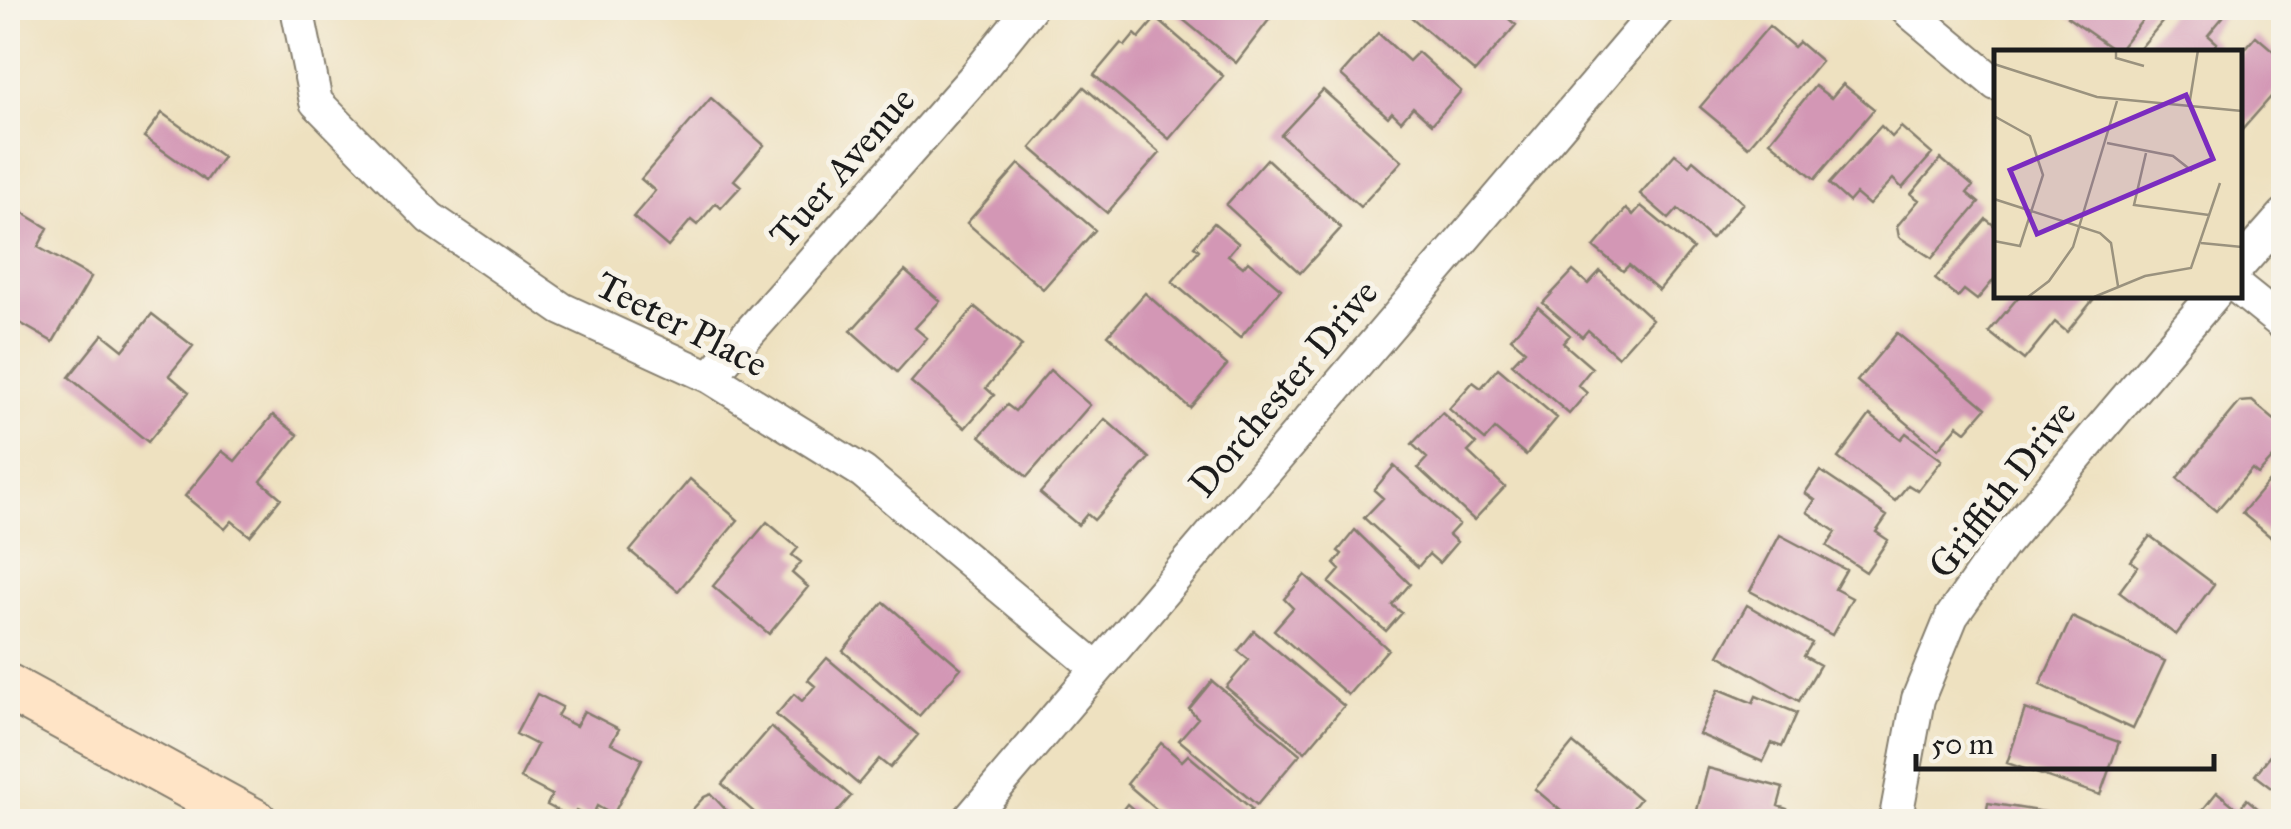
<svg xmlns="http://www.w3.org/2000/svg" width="2291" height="829" font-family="'IM FELL Great Primer',serif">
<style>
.building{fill:#d397b5}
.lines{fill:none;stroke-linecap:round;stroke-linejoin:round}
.street-casing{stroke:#857e6e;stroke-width:36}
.secondary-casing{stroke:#857e6e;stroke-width:49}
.street{stroke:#fff;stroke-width:32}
.secondary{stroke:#ffe4c6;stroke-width:45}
.labels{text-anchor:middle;stroke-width:10;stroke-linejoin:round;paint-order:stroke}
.street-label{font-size:38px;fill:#1c1c1c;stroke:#f7f3e8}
.inset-road{fill:none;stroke:#9a927e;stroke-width:2.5}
.view{fill:#7b2cbf;fill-opacity:0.15;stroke:#7b2cbf;stroke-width:5}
.inset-edge{fill:none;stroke:#1c1c1c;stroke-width:5}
</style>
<rect width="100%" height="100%" fill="#f7f3e8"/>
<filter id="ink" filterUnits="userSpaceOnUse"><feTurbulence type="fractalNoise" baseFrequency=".01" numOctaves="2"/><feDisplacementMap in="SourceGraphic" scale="20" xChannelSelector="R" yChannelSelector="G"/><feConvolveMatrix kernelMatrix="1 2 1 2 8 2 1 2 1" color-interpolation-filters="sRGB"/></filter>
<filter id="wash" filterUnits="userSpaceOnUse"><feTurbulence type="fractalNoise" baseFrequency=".0048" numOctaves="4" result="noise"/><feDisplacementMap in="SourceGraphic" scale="40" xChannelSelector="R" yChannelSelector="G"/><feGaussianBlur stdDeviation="2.25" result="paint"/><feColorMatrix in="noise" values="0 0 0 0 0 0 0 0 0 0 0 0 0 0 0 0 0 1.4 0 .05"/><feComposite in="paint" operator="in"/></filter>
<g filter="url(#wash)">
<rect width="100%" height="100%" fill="#eee1c0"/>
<g id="blocks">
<!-- building -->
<path class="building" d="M1169,8H1278L1236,63Z
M1405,8H1496L1516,25L1475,72L1403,10Z
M2074,8H2152L2117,52L2067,17Z
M2174,8H2211L2223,17L2208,35L2217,43L2210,52H2137Z
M1156,18L1223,76L1169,139L1094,75L1121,43L1125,46L1135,34L1139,38Z
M1769,26L1794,47L1799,42L1821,61L1748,147L1700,107Z
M1378,33L1409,61L1418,52L1461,91L1432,124L1413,107L1401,121L1392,112L1388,117L1341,75Z
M2256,36L2284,60V82L2241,131L2238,57Z
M1843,84L1874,109L1815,179L1770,141L1815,86L1831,98Z
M1084,87L1160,153L1107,213L1031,148Z
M1323,90L1402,161L1360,207L1281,135Z
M711,98L764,145L734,180L741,186L721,208L716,203L697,225L691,220L668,247L633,217L655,191L641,179Z
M162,113L223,157L206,181L144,137Z
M1881,126L1892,137L1901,127L1932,154L1902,188L1893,179L1869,205L1856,194L1849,202L1829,184Z
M1675,154L1689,165L1693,160L1743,203L1711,239L1678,209L1669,219L1640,194Z
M1267,159L1341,228L1300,273L1226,205Z
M1941,159L1973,186L1967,193L1979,203L1932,258L1899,237L1897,226L1919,200L1911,194Z
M1019,164L1095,230L1043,289L967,223Z
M1641,206L1693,249L1659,290L1629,265L1623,271L1594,247L1626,209L1633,215Z
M20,211L48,228L38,247L91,277L53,342L8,316L14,299L8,295V226Z
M1986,219L1996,227V277L1977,300L1964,290L1958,297L1935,279Z
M1214,223L1238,243L1228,255L1243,267L1248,261L1281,289L1240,338L1172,282L1199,250L1194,246Z
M905,271L940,301L915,328L927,338L897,372L851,331Z
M1573,271L1588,284L1600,271L1652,319L1618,357L1588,330L1582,337L1543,303Z
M1145,293L1227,365L1190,408L1108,335Z
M2020,295H2097L2067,332L2055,322L2024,360L1989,332Z
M975,307L1022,346L986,388L994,395L965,428L911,382Z
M1538,307L1570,335L1563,343L1592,368L1578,385L1587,393L1569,414L1512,364L1525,350L1511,338Z
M152,314L193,346L169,375L189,392L148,442L69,377L103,334L123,350Z
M1897,333L1986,408L1966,431L1958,425L1938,449L1857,381Z
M1498,368L1557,418L1526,455L1495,429L1485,440L1449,409L1473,382L1481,388Z
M1050,370L1090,405L1027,477L980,436L1007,405L1015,411Z
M2252,401L2284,428V446L2258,474L2252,469L2216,511L2177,478L2240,402Z
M1442,413L1476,444L1468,452L1505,487L1474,520L1418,468L1427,458L1412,444Z
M273,415L298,435L261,481L281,498L250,536L232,521L225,529L185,496L222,451L235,461Z
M1870,415L1901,439L1906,433L1942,460L1918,491L1908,485L1895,501L1838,458Z
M1105,419L1149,458L1094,520L1087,514L1078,525L1040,493Z
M1394,466L1459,524L1449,535L1457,542L1439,563L1429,554L1418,567L1364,518L1383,498L1374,490Z
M1820,471L1887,516L1876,532L1888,540L1866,572L1827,546L1836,532L1807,512L1815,500L1805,493Z
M2276,473L2284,479V548L2242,513Z
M690,479L738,520L678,591L630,551Z
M767,522L798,548L792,555L801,562L792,573L808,587L769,634L713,586Z
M1355,530L1410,584L1392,605L1402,613L1386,631L1329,583L1340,570L1334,564L1342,554L1338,551Z
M1780,535L1846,570L1835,589L1852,598L1832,635L1750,591Z
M2150,536L2214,584L2176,635L2119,592L2138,566L2131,561Z
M1305,575L1388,649L1348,695L1274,630L1293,608L1284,599Z
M884,602L961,668L919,716L843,651Z
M1747,605L1812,643L1804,656L1820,665L1799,701L1719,655Z
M2072,617L2165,661L2133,729L2040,685Z
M1254,631L1344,706L1305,752L1226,687L1249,660L1238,651Z
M827,658L918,735L890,768L879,759L858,784L776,715L794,694L802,701L815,686L808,680Z
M1212,681L1300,754L1257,805L1179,740L1198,718L1189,709Z
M1719,689L1753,703L1756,696L1797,713L1782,747L1772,743L1763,762L1699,734Z
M537,694L562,707L557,716L576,726L584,711L619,729L611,743L642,759L613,815L597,806L591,818L576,811L572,818L547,805L552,795L520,778L537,745L516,734Z
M2025,709L2119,742L2100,795L2007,763Z
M771,727L851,796L828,822H765L722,784Z
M2284,737V797L2255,775Z
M1161,743L1182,761L1188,755L1252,809L1242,822H1171L1127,784Z
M1573,743L1640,799L1622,822H1574L1535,789Z
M1708,768L1783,788L1778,806L1787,809L1784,822L1695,818Z
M2217,792L2239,810L2247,799L2274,822H2193Z
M711,794L737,822H681L704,797Z
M1988,803L2090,819V822H1985Z
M1127,804L1148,822H1113Z"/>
</g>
</g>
<g filter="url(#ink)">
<use href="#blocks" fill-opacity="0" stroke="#857e6e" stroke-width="2.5"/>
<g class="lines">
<defs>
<path id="street" d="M297,8L316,102L430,218L562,309L710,377L863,472L1097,668
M1905,8L1996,84
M2238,267L2284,215
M2238,288L2284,325
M710,377L972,80L1030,8
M967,822L1660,8
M1895,822L1918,699L1952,616L2002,545L2214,295"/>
<path id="secondary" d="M8,687L255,822"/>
</defs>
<!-- street casing -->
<use href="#street" class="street-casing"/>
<!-- secondary casing -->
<use href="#secondary" class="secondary-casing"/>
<!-- street -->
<use href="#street" class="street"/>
<!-- secondary -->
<use href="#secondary" class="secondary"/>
</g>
</g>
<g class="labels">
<!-- street labels -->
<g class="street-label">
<text transform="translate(842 167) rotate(-49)" y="13">Tuer Avenue</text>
<text transform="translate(682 324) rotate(27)" y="13">Teeter Place</text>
<text transform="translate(1283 388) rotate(-50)" y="13">Dorchester Drive</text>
<text transform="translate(2002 489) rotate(-52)" y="13">Griffith Drive</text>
</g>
</g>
<!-- overview -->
<g transform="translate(1994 50)">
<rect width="248" height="248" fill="#eee1c0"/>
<path class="inset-road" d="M122,0V8L150,16M0,14L103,47L248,61M195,56L204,0M0,66L36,86L49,125L26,196L0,191M113,93L179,106L198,121M152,103L140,155L215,165M0,149L106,183L117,193L124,236M207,193L248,197M34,247L55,231L79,197L123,51M100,247L151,226L197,218L226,133"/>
<path class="view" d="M192,45L219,109L43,184L16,120Z"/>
<rect width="248" height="248" class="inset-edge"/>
</g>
<!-- margin -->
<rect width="2291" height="829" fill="none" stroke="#f7f3e8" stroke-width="40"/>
<!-- scale -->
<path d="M1916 754v15h298v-15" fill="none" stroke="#1c1c1c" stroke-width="5"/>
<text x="1931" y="754" font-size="30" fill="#1c1c1c" stroke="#f7f3e8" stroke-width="8" paint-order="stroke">50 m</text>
</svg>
